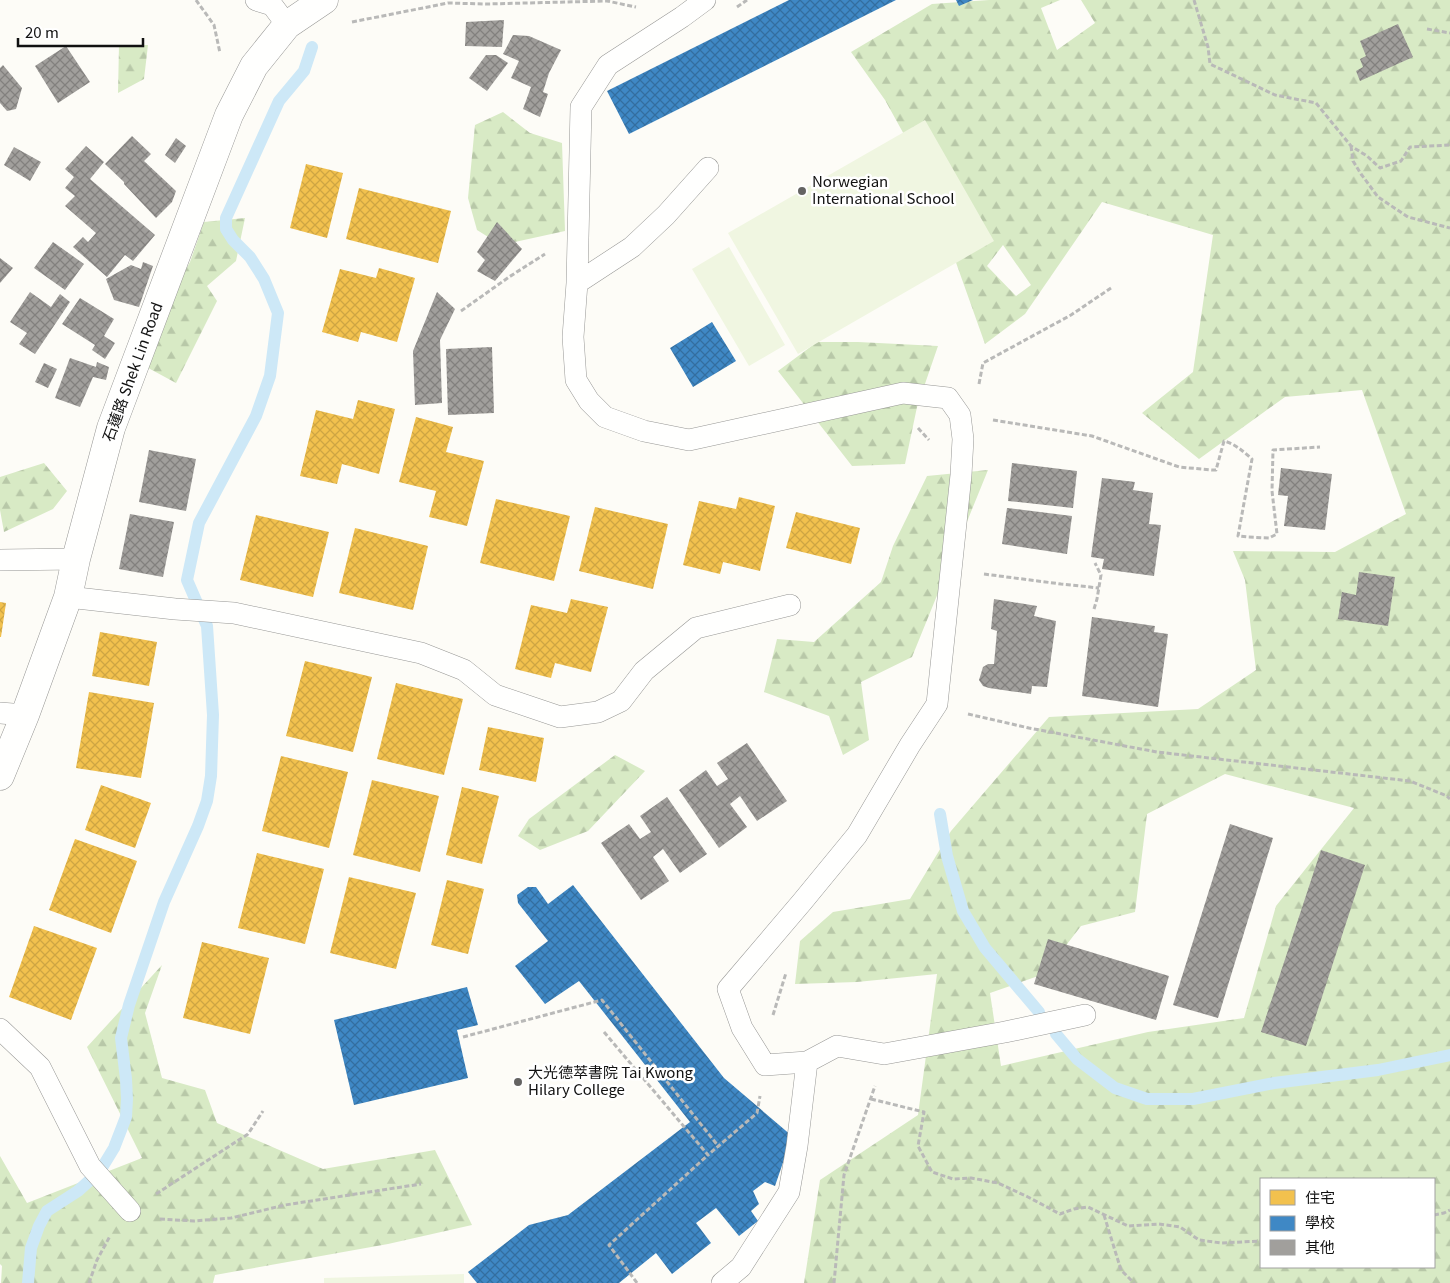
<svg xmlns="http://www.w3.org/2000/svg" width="1450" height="1283" font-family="Georgia,'Noto Sans TC',serif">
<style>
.forest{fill:url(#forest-firs);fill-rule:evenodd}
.pitch{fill:#f0f6e1}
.homes{fill:url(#homes-cross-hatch)}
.schools{fill:url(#schools-cross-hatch)}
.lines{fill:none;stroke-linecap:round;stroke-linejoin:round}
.stream{stroke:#cde8f7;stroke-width:12}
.building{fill:url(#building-cross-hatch)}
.service-casing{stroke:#979795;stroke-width:22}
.minor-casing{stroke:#979795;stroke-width:29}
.path{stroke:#b9b9b8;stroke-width:3;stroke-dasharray:5 2.5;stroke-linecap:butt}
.service{stroke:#fffffe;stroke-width:21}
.minor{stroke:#fffffe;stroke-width:28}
.poi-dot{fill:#646362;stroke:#fff;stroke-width:2}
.labels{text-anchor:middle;stroke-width:5;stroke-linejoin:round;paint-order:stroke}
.poi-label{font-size:15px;fill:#111;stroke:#fff;text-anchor:start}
.street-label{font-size:15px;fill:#111;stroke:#fff}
</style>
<defs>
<pattern id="forest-firs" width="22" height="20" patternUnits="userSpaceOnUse" patternTransform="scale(1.25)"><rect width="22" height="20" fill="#d8eac5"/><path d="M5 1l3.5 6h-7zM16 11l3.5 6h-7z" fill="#b8c8a8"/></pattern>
<pattern id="homes-cross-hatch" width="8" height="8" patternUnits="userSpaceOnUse" patternTransform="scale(1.25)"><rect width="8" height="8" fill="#f2c14e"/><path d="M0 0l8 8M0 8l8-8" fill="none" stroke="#cea543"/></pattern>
<pattern id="schools-cross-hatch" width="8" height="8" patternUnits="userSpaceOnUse" patternTransform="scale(1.25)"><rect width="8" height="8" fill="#3f88c5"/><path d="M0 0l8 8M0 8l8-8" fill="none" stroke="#336e9f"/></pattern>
<pattern id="building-cross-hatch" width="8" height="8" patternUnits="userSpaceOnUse" patternTransform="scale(1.25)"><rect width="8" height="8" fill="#a19f9c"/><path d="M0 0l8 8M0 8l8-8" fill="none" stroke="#82807e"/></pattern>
</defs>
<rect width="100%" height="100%" fill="#fdfcf7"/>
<!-- forest -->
<path class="forest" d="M989,0H1060L1041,8L1057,50L1095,23L1081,0H1450V1283H804L820,1180L918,1115L937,974L857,982L795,984L800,941L833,912L910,899L951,831L1049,717L1198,709L1256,670L1245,580L1233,551L1335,552L1406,514L1362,390L1285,397L1199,459L1142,413L1193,372L1213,235L1102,202L1025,314L985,344L922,167L885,100L851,52L932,4ZM1003,245L1031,285L1016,296L987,266ZM1225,774L1354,808L1276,906L1244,1018L1148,1032L1001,1066L990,993L1044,974L1081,926L1135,912L1147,814ZM1261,1179H1434V1267H1261Z
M119,45H148L144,79L118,93Z
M503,112L530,133L562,143L565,231L501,245L477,230L468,198L475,125Z
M245,218L236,261L207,286L217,301L176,383L126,356L135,325L176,287L190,262L204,222Z
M817,342H858L938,346L917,407L905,464L852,466L778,371Z
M44,463L67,491L53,509L4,532L0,510V477Z
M988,470L912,657L861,682L869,740L843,755L829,716L764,692L777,639L814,642L881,582L893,546L927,476Z
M615,755L645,771L588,831L540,850L518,836L529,819Z
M162,965L145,1013L162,1078L205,1090L217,1123L323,1169L435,1150L472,1225L388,1244L215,1275L213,1283H1L2,1266L0,1264V1156L27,1203L142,1158L87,1047Z"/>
<!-- pitch -->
<path class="pitch" d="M925,120L994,241L798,354L728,233Z
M729,247L785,345L749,366L692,269Z
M464,1274V1283H324V1278Z"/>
<!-- homes -->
<path class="homes" d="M306,164L343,173L327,238L290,228Z
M359,188L451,211L438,263L346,239Z
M379,268L415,278L397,342L361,332L358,342L322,332L340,269L376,278Z
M358,400L395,409L379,474L342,464L337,484L300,476L316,410L353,419Z
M416,417L453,427L446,452L484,461L467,526L429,517L436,491L399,482Z
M739,497L775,506L760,571L723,562L720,574L683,565L699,501L736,509Z
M496,499L570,516L554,581L480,563Z
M595,507L668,524L653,589L579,571Z
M796,512L860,528L851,564L786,548Z
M256,515L329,532L313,597L240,580Z
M355,528L428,546L413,610L339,593Z
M571,599L608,607L591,672L555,663L551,678L515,669L531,605L567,613Z
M0,602L6,603L1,637H0Z
M100,632L157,642L149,686L92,676Z
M305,661L372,677L353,752L286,736Z
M396,683L463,699L444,775L377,759Z
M89,692L154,703L141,778L76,768Z
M488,727L544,738L536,782L479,770Z
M281,756L348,772L329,848L262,831Z
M372,780L439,796L420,872L353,855Z
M101,785L151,803L135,848L85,830Z
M462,787L499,796L482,864L446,855Z
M75,839L137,861L111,933L49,910Z
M257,853L324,869L305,944L238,928Z
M349,877L416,893L396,969L330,953Z
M447,880L484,889L468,954L431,945Z
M34,926L97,948L71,1020L9,997Z
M202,942L269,958L250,1034L183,1018Z"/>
<!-- schools -->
<path class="schools" d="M789,0H896L629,134L607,91Z
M956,0H973L959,6Z
M712,322L736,361L693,387L670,348Z
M573,885L724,1078L792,1136L775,1186L765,1182L753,1191L759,1204L751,1211L758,1221L739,1236L716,1208L696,1223L711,1243L672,1274L656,1253L619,1283H477L468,1272L529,1225L568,1215L690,1122L579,981L545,1004L515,966L548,941L518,903L517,895L528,887H536L548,904Z
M467,987L478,1025L457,1030L468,1078L354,1105L334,1020Z"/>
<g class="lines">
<!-- stream -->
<path class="stream" d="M940,814L947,856L963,911L985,948L1039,1012
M1056,1034L1077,1059L1115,1088L1147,1099H1193L1274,1083L1378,1070L1450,1055
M28,1283L31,1248L39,1226L47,1211L78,1191L100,1171L114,1148L126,1117L127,1099L126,1079L121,1038L129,1005L164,902L198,826L207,801L211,776L213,715L207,626L187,580L199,523L256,416L270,376L278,313L264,279L250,257L233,240L226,229V218L279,101L304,71L312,47"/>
</g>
<!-- building -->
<path class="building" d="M504,20L502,47L465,46L466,22Z
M1398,24L1413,57L1360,81L1356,71L1363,67L1360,59L1366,56L1360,41Z
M513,35L529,36L561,50L549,73L543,92L548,94L540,117L523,109L531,87L511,78L519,61L503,54Z
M66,46L90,82L58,103L35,66Z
M486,55H496L508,63L487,91L469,78Z
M3,65L22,88L16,109L7,111L0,103V68Z
M132,136L151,154L144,161L176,191L172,202L156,218L124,184V182L105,164Z
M176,138L186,146L175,163L165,155Z
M86,146L104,162L90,179L155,235L133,261L125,255L107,277L73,247L83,237L88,242L96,233L65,206L75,196L65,188L74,177L65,169Z
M14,147L41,162L30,181L4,165Z
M497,222L522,249L495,281L477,271L485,260L477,252Z
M53,242L84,264L65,290L34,268Z
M0,258L13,268L0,283Z
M143,262L153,266L139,307L114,300L106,279L131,265L141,269Z
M30,292L51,307L60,294L70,302L35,354L19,344L27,333L10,322Z
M437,292L455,309L440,340L442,403L415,405L413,351Z
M80,298L114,319L104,336L115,343L105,359L92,350L95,345L62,324Z
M492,347L494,413L448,415L446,349Z
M70,358L96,367L97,362L109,367L106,380L93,377L80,407L55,398Z
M44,363L57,369L48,388L35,382Z
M149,450L196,459L186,511L139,502Z
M1012,463L1077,471L1073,508L1008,501Z
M1281,468L1332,474L1325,530L1284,526L1288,496L1278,495Z
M1102,478L1135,482L1133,490L1153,493L1149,524L1161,525L1154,576L1102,569L1104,559L1091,557Z
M1007,508L1072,516L1067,554L1002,544Z
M130,514L174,522L163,577L119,569Z
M1359,572L1395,577L1388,626L1338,619L1342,592L1356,595Z
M994,599L1037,606L1034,616L1056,621L1047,687L1032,686L1031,694L989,688L983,686L979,680L983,667L988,664H994L997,631L991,629Z
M1092,617L1155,626L1154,632L1168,634L1158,707L1082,696Z
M747,743L787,801L757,821L740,796L730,804L747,827L719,848L679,790L706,770L717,786L728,779L717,763Z
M667,797L707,854L680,873L663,849L653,857L669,881L641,900L601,843L629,824L640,839L651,832L640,816Z
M1230,824L1273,838L1218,1018L1173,1005Z
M1321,850L1365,865L1306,1046L1261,1032Z
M1048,939L1169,976L1156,1020L1034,984Z"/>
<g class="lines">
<defs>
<path id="service" d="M256,0L272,5L287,25
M705,0L682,17L608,65L581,107L577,283L573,337L576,380L589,401L605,417L644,431L689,440L903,393L948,398L960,415L963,439L961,475L937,704L910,745L857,835L802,902L728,989L742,1028L765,1065L807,1062L837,1046L884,1054L1005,1032L1085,1015
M577,283L632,247L666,215L708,168
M0,560L76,559
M68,597L175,609L234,613L421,653L464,670L495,695L560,717L598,712L621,701L644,671L696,628L790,605
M0,713L25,715
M0,1029L40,1067L90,1166L130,1211
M722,1283L741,1267L789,1192L797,1146L807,1062"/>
<path id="minor" d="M0,776L25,715L68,597L76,559L111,428L229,115L254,66L287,25L324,0"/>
</defs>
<!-- service casing -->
<use href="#service" class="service-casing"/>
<!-- minor casing -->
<use href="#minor" class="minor-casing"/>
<!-- path -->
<path class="path" d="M196,0L214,25L220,53
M1194,0L1208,47L1210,64L1275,95L1316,103L1351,146L1367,156L1380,168L1401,161L1410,147L1450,145
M737,7L747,0
M352,22L448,3L486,4L607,1L636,7
M1427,29L1450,33
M1351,146L1353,161L1361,174L1378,197L1408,217L1450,228
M461,311L509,277L545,254
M979,384L983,363L1071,315L1111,288
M993,420L1092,436L1179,467L1212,470H1216L1224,441C1235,444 1243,451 1252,459L1238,536L1248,537L1269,538L1277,534L1272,491L1273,450L1320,447
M918,428L929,440
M984,574L1061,584L1099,588
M1094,609L1097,599L1101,575L1095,563
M968,714L1029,728L1157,752L1410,781L1447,796L1450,799
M773,1015L786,973
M604,1032L708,1155L757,1113L760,1096
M463,1037L602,1000L719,1147
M871,1099L924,1112L918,1146L932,1172L953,1179L971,1178L998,1183L1028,1197L1060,1214L1074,1209L1088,1207L1128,1226L1159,1224L1180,1227L1199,1240L1221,1243L1261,1241
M156,1194L248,1134L263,1111
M1104,1215L1121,1270L1134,1283
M1434,1215L1444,1213L1450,1210
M160,1219L194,1221L231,1218L285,1205L421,1184
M89,1283L97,1260L110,1236
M637,1283L609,1245L708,1155
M834,1283L844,1175L875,1086"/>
<!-- service -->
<use href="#service" class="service"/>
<!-- minor -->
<use href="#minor" class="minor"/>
</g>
<!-- markers -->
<g class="poi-dot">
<circle cx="802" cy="191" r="5"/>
<circle cx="518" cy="1082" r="5"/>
</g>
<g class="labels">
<!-- poi labels -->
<g class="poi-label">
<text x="812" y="187">Norwegian<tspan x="812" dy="17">International School</tspan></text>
<text x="528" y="1078">大光德萃書院 Tai Kwong<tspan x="528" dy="17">Hilary College</tspan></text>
</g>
<!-- street labels -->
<g class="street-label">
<text transform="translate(133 372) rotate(-70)" y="5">石蓮路 Shek Lin Road</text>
</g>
</g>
<!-- legend -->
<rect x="1260" y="1178" width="175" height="90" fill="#ffffff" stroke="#a0a0a0"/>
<rect x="1270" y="1190" width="25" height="15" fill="#f2c14e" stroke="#a0a0a0"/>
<text x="1305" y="1203" font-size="15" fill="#111111">住宅</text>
<rect x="1270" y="1216" width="25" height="15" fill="#3f88c5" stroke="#a0a0a0"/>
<text x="1305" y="1228" font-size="15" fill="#111111">學校</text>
<rect x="1270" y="1240" width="25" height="15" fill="#a19f9c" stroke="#a0a0a0"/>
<text x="1305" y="1253" font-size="15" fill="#111111">其他</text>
<!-- scale -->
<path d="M18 38v8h125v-8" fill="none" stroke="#111111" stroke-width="2.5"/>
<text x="25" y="38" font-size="15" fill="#111111" stroke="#ffffff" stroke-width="4" paint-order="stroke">20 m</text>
</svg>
